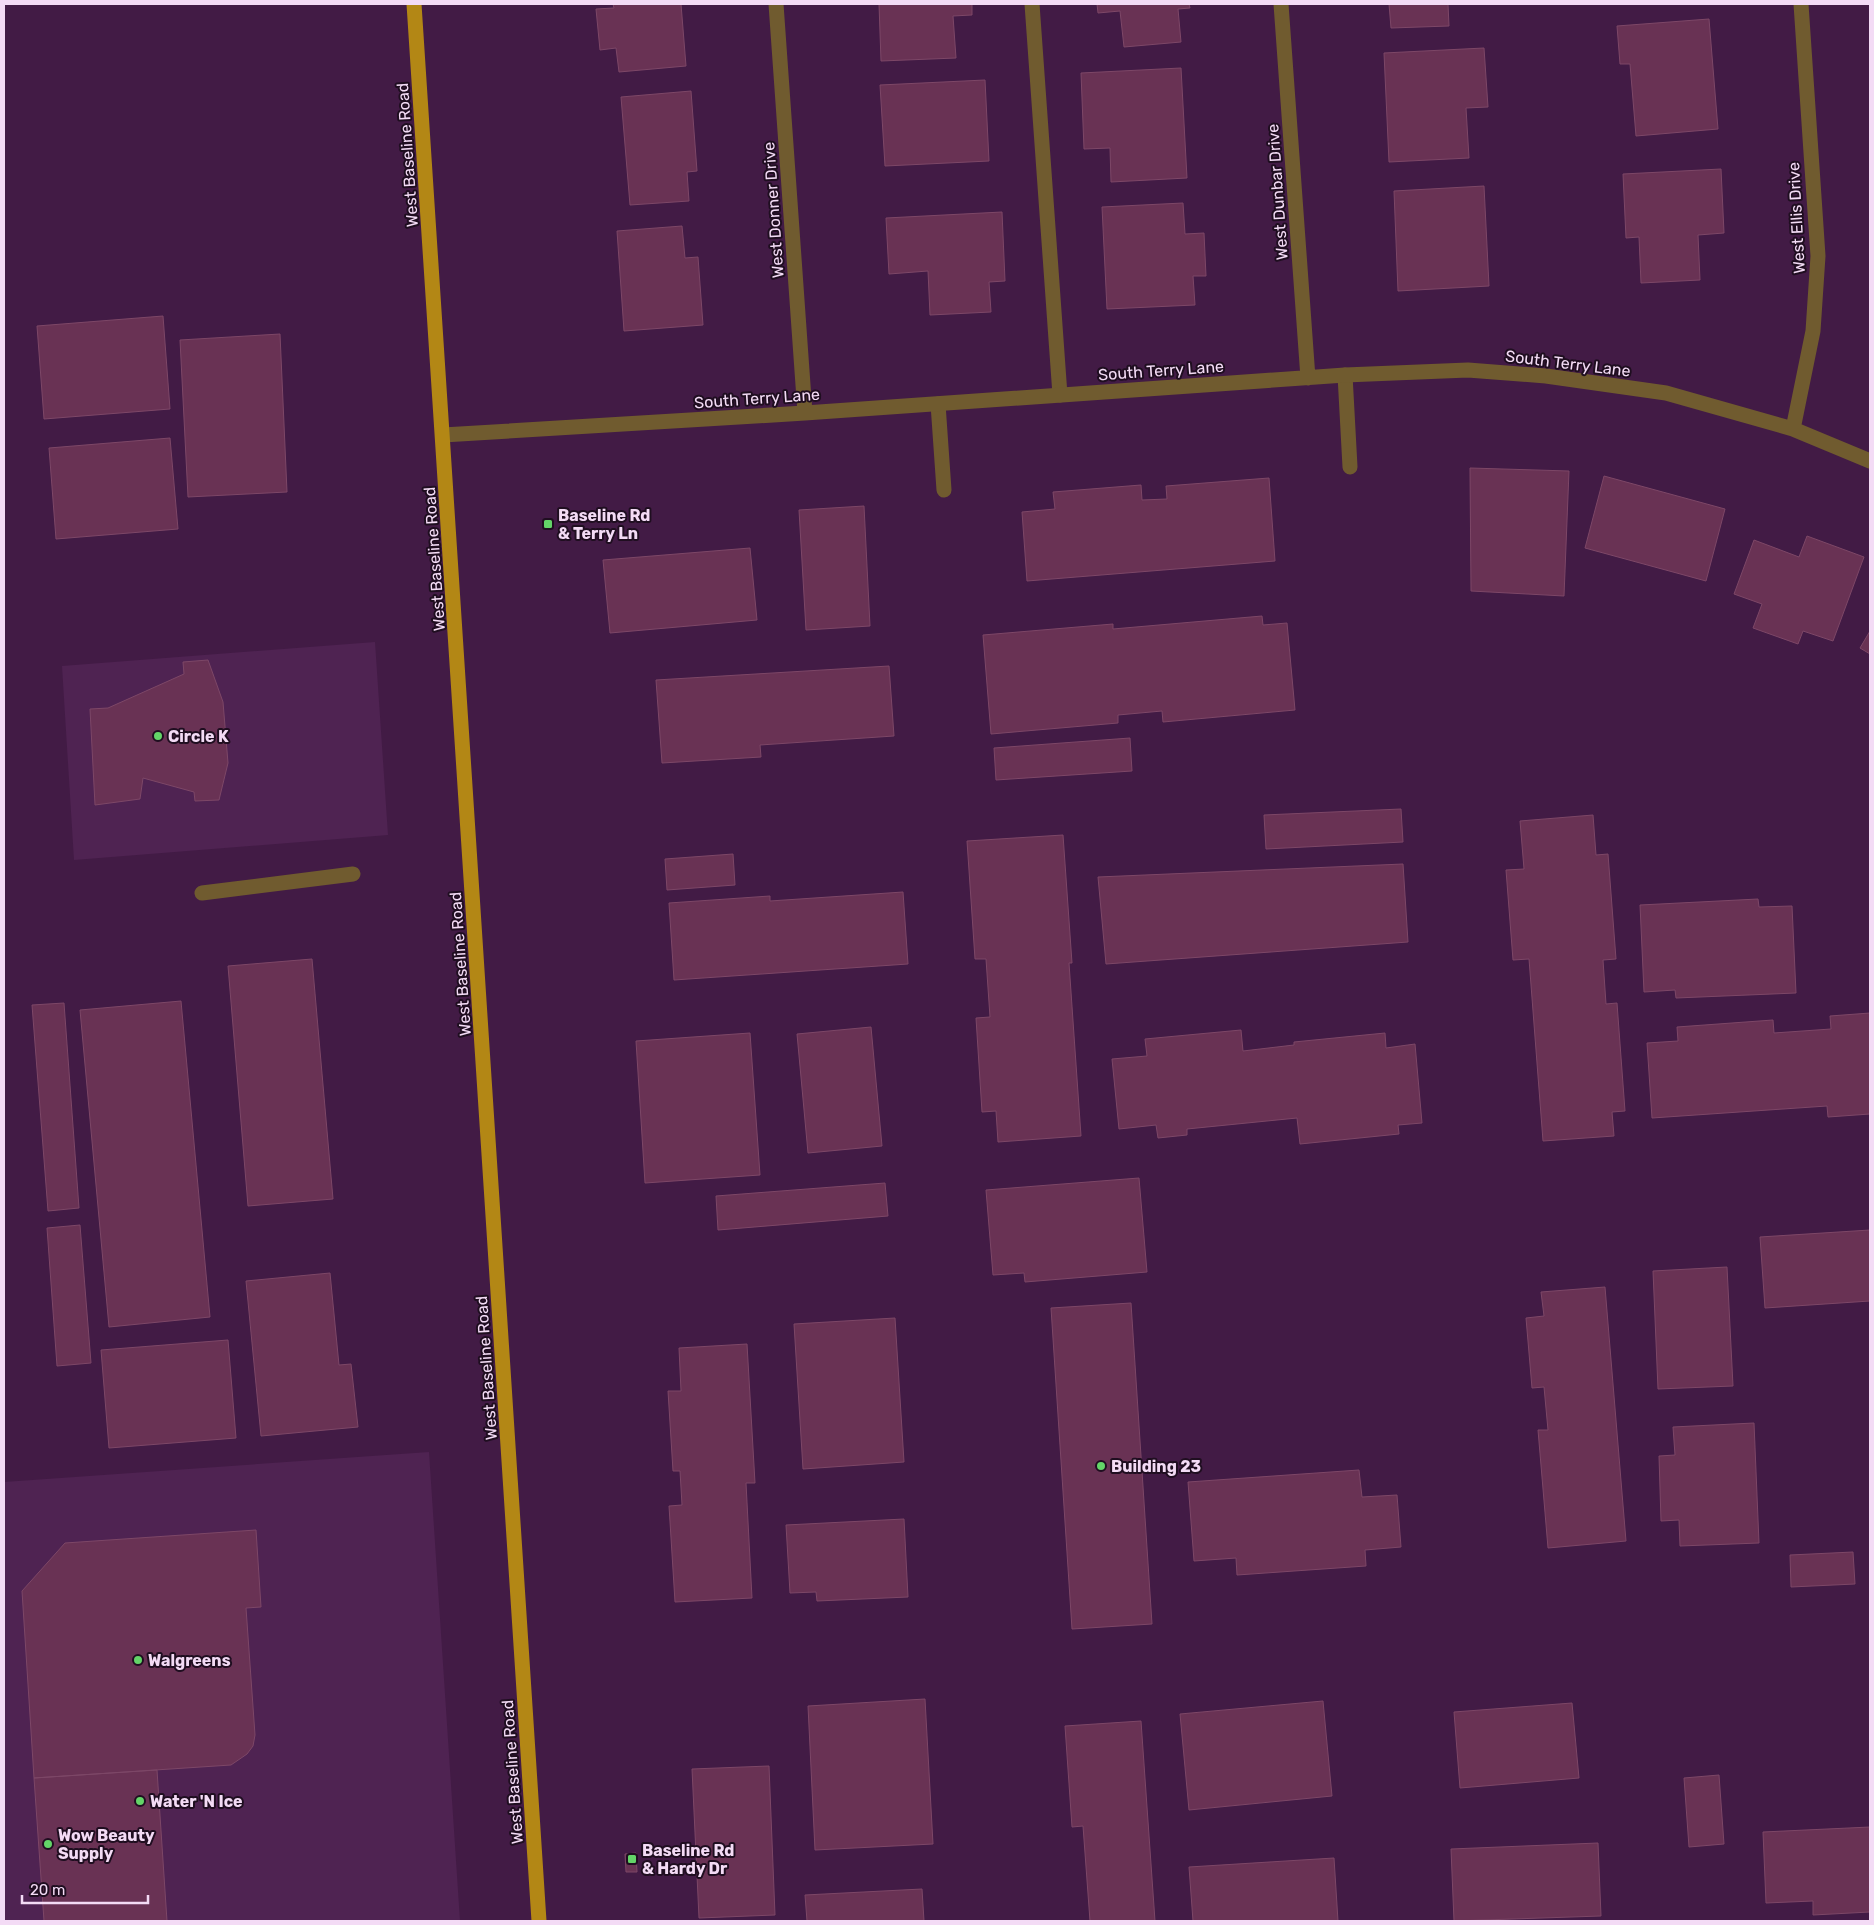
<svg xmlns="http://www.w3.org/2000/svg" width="1874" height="1925" font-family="Rubik,sans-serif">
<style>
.built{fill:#4f2352}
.building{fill:#693254;stroke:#7d4767}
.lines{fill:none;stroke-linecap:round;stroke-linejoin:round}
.lane{stroke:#705b2f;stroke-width:15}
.street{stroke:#705b2f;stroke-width:15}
.primary{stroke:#b38715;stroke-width:15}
.poi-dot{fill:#63d468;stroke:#1f0e20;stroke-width:2}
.labels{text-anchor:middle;stroke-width:4;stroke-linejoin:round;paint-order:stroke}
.street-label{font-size:16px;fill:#f3dbf5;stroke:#1f0e20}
.poi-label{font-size:16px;font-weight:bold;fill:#f3dbf5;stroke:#1f0e20;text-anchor:start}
</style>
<rect width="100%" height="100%" fill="#421b45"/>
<!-- built -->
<path class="built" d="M375,642L388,835L74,860L62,666Z
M429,1452L460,1921H4V1482Z"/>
<!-- building -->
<path class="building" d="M613,4H681L686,66L619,72L616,48L600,50L596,9L614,8Z
M879,4H972V15L953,16L956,58L881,61Z
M1097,4H1189L1190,8L1178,9L1181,42L1124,47L1120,11L1098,13Z
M1389,4H1448L1449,26L1391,28Z
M1709,19L1718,129L1636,136L1630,64H1620L1617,26Z
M1484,48L1488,107L1466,108L1469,158L1389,162L1384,53Z
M1181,68L1187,178L1111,182L1110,148L1084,149L1081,73Z
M985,80L989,161L885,166L880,85Z
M691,91L697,171L687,172L689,201L630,205L621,97Z
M1721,169L1724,233L1698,235L1700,280L1641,283L1639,237L1626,238L1623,174Z
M1484,186L1489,286L1398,291L1394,191Z
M1183,203L1185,234L1204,233L1206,276H1193L1195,305L1107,309L1102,207Z
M1002,212L1005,281L989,282L991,312L930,315L928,271L889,274L886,218Z
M682,226L685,258L698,257L703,325L624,331L617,231Z
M163,316L170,409L44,419L37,326Z
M280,334L287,492L188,497L180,340Z
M170,438L178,529L56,539L49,448Z
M1470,468L1569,471L1564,596L1471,591Z
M1604,476L1725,509L1706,581L1585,548Z
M1269,478L1275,561L1027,581L1022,512L1055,509L1053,492L1141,485L1142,500L1167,499L1166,486Z
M864,506L870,626L806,630L799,510Z
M1807,536L1864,557L1833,641L1803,631L1798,644L1753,628L1762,604L1734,594L1754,540L1799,557Z
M750,548L757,620L610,633L603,560Z
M1262,616L1263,625L1287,623L1295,710L1163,722L1162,711L1118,715V723L991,734L983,635L1113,624V629Z
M1870,631V654L1860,648Z
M208,660L223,702L228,763L219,800L195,801L194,792L143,778L140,799L95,805L90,709L108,708L184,674L183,662Z
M889,666L894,736L760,745L761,757L662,763L656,680Z
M1130,738L1132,771L996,780L994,748Z
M1401,809L1403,842L1266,849L1264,815Z
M1593,815L1596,855L1608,854L1616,959L1603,960L1606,1004L1617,1003L1625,1111L1612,1112L1614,1136L1543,1141L1529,959L1513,960L1506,870L1524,869L1520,821Z
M1063,835L1072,963H1069L1081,1136L998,1142L996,1111L982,1112L976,1018L990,1017L986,959H975L967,841Z
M733,854L735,885L667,890L665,859Z
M1403,864L1408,942L1106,964L1098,877Z
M903,892L908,964L674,980L669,903L770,896V901Z
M1758,899L1759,907L1792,906L1796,993L1676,998L1675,990L1644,992L1640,905Z
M312,959L333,1199L248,1206L228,966Z
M181,1001L210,1317L109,1327L80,1010Z
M64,1003L79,1208L48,1211L32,1005Z
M1870,1013V1114L1828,1117L1827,1106L1652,1118L1647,1043L1678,1041L1677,1027L1773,1020L1774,1033L1831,1029L1830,1016Z
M871,1027L882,1146L808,1153L797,1034Z
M1241,1030L1243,1051L1294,1045V1042L1385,1033L1386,1048L1415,1044L1422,1123L1398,1125L1399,1134L1300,1144L1297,1118L1187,1129V1135L1158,1138L1156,1125L1119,1129L1112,1059L1147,1056L1145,1039Z
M750,1033L760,1175L645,1183L636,1041Z
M1139,1178L1147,1272L1025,1282L1024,1273L993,1275L986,1190Z
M885,1183L888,1216L718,1230L716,1196Z
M80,1225L91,1363L57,1366L47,1228Z
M1870,1230V1301L1765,1308L1760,1237Z
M1727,1267L1733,1386L1658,1389L1653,1271Z
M330,1273L339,1365L351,1364L358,1427L261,1436L246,1281Z
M1605,1287L1626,1541L1548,1548L1538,1430H1548L1544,1387L1532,1388L1526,1318L1544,1316L1541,1292Z
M1131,1303L1152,1624L1072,1629L1051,1308Z
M895,1318L904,1462L803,1469L794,1324Z
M228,1340L236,1438L109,1448L101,1350Z
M747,1344L755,1483H746L752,1598L675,1602L669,1506L682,1505L680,1471H673L668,1391H681L679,1348Z
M1754,1423L1759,1543L1680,1546L1679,1520L1661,1521L1659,1456L1675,1455L1673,1427Z
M1359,1470L1362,1497L1397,1495L1401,1547L1365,1550L1366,1566L1237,1575L1236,1558L1194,1561L1188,1482Z
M904,1519L908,1597L817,1601L816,1592L790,1593L786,1525Z
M256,1530L261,1607L246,1608L255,1735L253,1746L247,1754L231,1765L34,1778L22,1591L65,1543Z
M1853,1552L1855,1584L1791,1587L1790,1555Z
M925,1699L933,1844L815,1850L808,1706Z
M1323,1701L1332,1796L1189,1810L1180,1714Z
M1572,1703L1579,1778L1460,1788L1454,1712Z
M1141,1721L1155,1921H1090L1083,1826L1072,1827L1065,1726Z
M769,1766L775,1915L699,1918L692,1769Z
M157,1770L167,1921H44L34,1778Z
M1719,1775L1724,1844L1689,1847L1684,1778Z
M1870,1827V1912L1813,1915V1901L1766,1903L1763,1832Z
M1598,1843L1601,1916L1454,1921L1451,1849Z
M636,1853L637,1872H626L625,1854Z
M1334,1858L1338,1921H1193L1189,1867Z
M922,1889L924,1921H807L805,1895Z"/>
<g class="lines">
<!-- lane -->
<path class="lane" d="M1032,4L1060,395
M1345,375L1350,467
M938,404L944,490
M202,893L353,874"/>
<!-- street -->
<path class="street" d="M776,4L805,413
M1281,4L1308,378
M1793,429L1813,331L1818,256L1801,4
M443,435L805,413L1345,375L1468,370L1546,376L1666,393L1793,429L1870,461"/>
<!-- primary -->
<path class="primary" d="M414,4L539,1921"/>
</g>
<!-- markers -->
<g class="poi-dot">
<rect x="543" y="519" width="10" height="10" rx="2.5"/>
<circle cx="158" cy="736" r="5"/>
<circle cx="1101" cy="1466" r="5"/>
<circle cx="138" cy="1660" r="5"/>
<circle cx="140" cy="1801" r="5"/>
<circle cx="48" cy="1844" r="5"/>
<rect x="627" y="1854" width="10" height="10" rx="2.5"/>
</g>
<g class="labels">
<!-- street labels -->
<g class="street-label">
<text transform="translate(407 155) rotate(-94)" y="6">West Baseline Road</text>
<text transform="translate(1277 192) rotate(-94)" y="6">West Dunbar Drive</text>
<text transform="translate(773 210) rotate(-94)" y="6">West Donner Drive</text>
<text transform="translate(1796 218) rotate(-93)" y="6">West Ellis Drive</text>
<text transform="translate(1568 363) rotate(7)" y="6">South Terry Lane</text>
<text transform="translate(1161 370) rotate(-4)" y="6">South Terry Lane</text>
<text transform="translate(757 398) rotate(-4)" y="6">South Terry Lane</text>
<text transform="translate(434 559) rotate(-94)" y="6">West Baseline Road</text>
<text transform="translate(460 964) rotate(-94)" y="6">West Baseline Road</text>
<text transform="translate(486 1368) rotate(-94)" y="6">West Baseline Road</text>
<text transform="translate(512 1772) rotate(-94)" y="6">West Baseline Road</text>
</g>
<!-- poi labels -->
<g class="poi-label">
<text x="558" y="521">Baseline Rd<tspan x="558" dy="18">&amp; Terry Ln</tspan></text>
<text x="168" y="742">Circle K</text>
<text x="1111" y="1472">Building 23</text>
<text x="148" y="1666">Walgreens</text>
<text x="150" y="1807">Water 'N Ice</text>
<text x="58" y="1841">Wow Beauty<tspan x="58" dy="18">Supply</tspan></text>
<text x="642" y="1856">Baseline Rd<tspan x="642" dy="18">&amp; Hardy Dr</tspan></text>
</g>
</g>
<!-- border -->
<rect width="1874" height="1925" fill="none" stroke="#f3dbf5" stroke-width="10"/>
<!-- scale -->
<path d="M22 1895v8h126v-8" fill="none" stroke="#f3dbf5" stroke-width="2.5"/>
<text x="30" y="1895" font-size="15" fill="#f3dbf5" stroke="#1f0e20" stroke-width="4" paint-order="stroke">20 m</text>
</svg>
